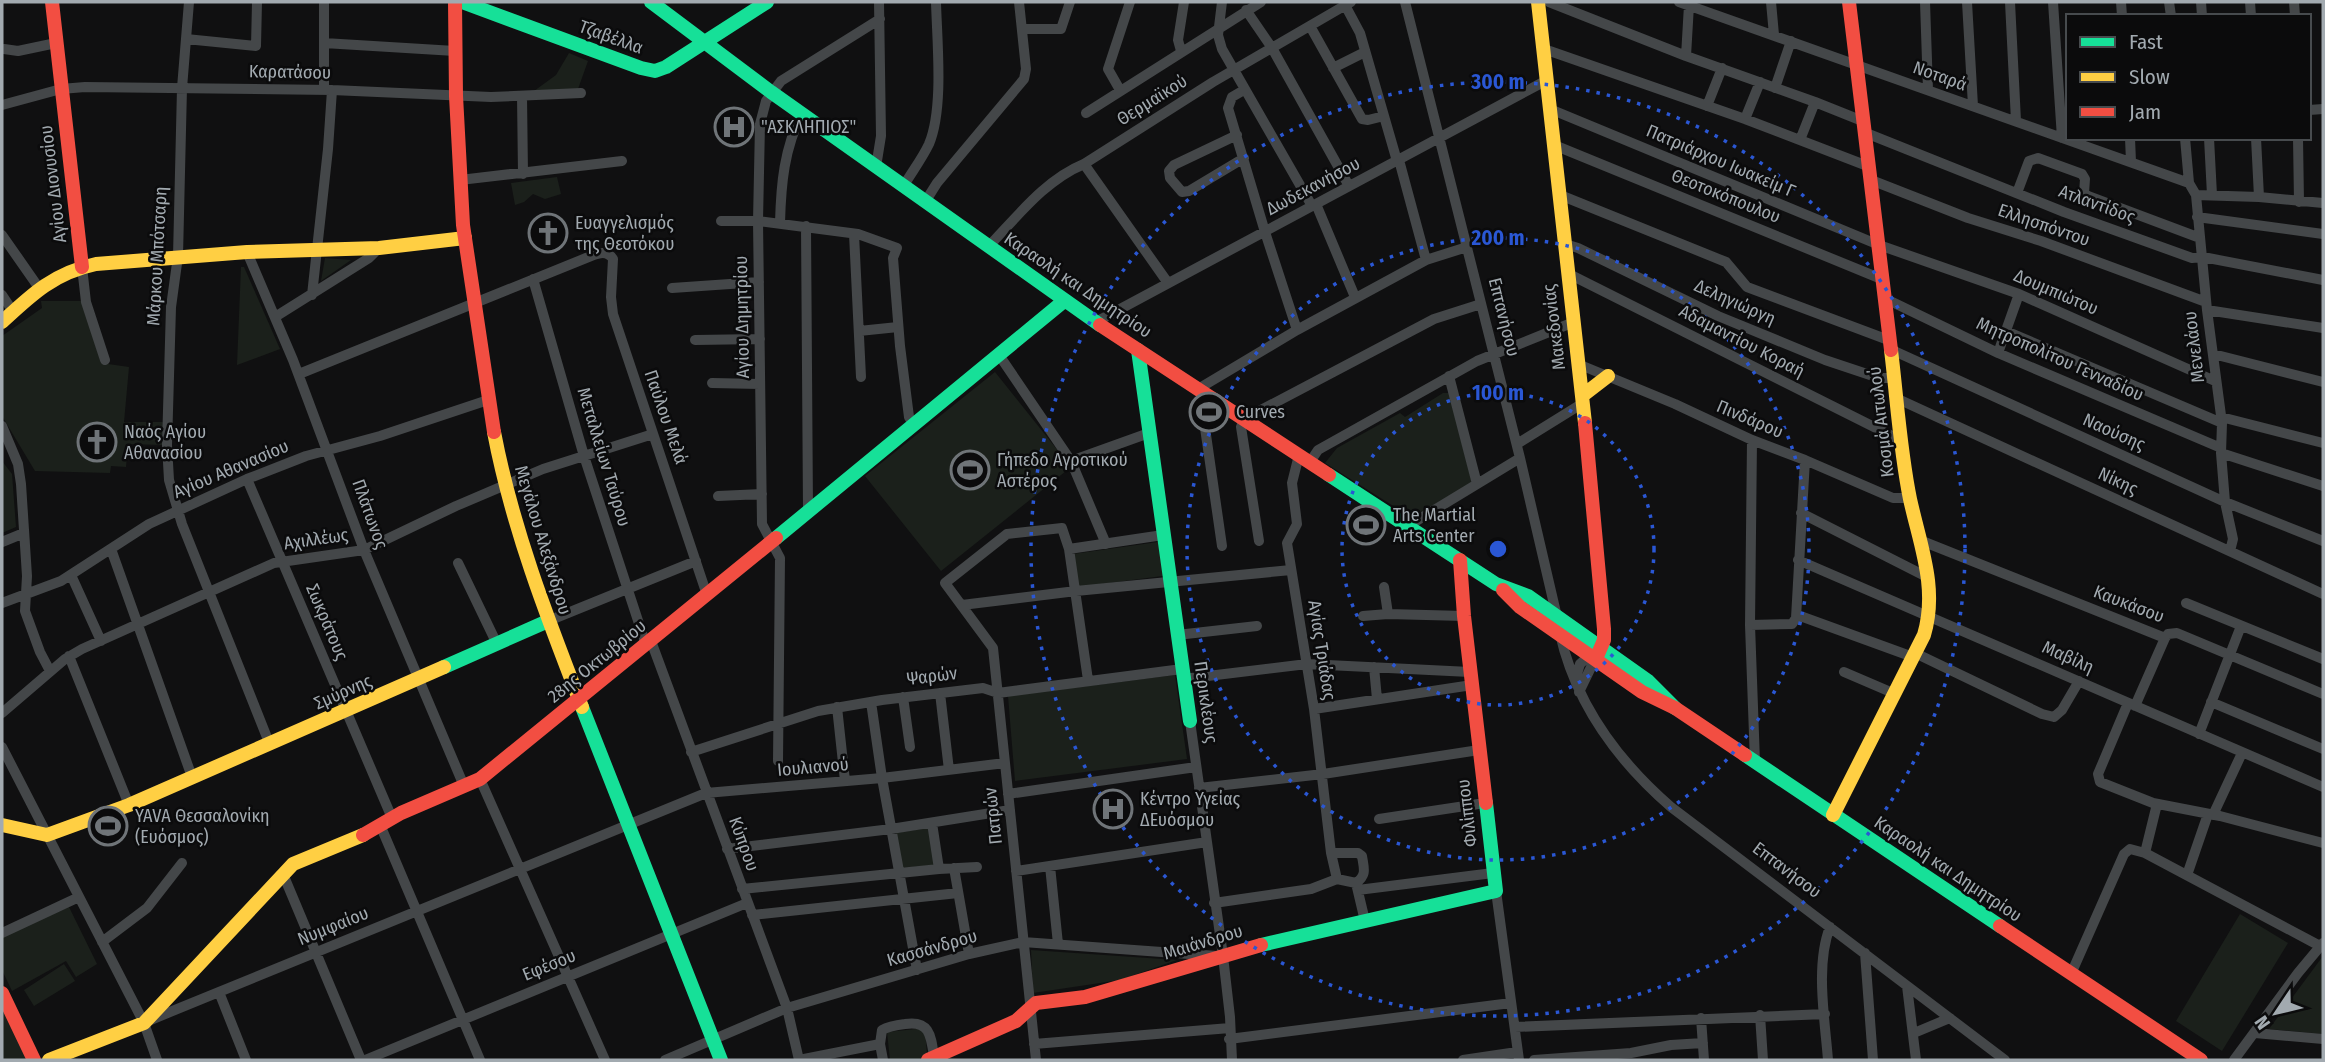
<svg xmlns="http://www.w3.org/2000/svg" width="2325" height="1062" font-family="'Fira Sans Condensed',sans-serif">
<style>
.green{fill:#1b201b}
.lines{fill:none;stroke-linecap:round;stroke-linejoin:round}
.street{stroke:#444749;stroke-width:10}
.fast{stroke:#16e098;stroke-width:14}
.slow{stroke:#ffcf43;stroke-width:14}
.jam{stroke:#f24e42;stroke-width:14}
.ring{fill:none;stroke:#2a57d4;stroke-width:3.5;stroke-dasharray:3.5 7}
.labels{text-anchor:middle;stroke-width:5;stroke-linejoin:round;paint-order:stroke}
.street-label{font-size:18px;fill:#a2aab0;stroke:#0b0b0c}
.poi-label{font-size:18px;fill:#a2aab0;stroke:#0b0b0c;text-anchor:start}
.centre{fill:#2a57d4;stroke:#0b0b0c;stroke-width:3.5}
.ring-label{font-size:21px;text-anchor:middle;font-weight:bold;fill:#2a57d4;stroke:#0b0b0c;stroke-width:5;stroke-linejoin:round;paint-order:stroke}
</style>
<rect width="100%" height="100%" fill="#101011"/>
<!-- green -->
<path class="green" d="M569,53L588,61L578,89L534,91L556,75Z
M557,177L561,194L545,199L533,194L524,202L515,205L511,183Z
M325,258L351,260L321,281Z
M241,267H244L280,349L237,365Z
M41,301H82L101,363L129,367L124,422H164L163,445L128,444L126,467L111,466L110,473L35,471L2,416V336L42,308Z
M995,372L1071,467L941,571L865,476Z
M1443,393H1449L1472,483L1414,519L1325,463L1337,448L1400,413L1405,417Z
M2,461L12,474L16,527L2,533Z
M1165,541L1170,575L1079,587L1073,554Z
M1175,675L1187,759L1015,781L1008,696Z
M928,828L935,865L902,868L896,833Z
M69,907L97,964L76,977L66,961L12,991L2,970V935Z
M2240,914L2288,943L2222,1051L2176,1021Z
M1031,950L1177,960L1120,980L1033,993Z
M2323,956V1034L2269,1029Z
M64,964L75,981L34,1006L24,990Z
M4,1010L27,1060H2Z
M925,1028L927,1055L919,1060H890L887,1032Z"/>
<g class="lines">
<!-- street -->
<path class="street" d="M189,2L182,88L178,256L171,307L167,445L169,480L182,524L270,745
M324,2V90
M1222,2L1218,35L1222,49L1312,206
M1405,2L1520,458L1557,617
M1549,2L1686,56L1815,102L1865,122
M1679,2L2189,183
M1771,2L1774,35
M1925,2L1928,90
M1967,2L1973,106
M2010,2L2016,121
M2053,2L2062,138
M2121,2L2122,16
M2169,2L2171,16
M2201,2L2202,16
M2250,2L2251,16
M2294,2L2295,16
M1345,5L1360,33L1397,161
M1246,10L1272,48L1349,186
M1310,26L1362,119L1368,120L1384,116
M1022,29H1061L1070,2
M186,39L256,46L257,2
M324,43L455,51
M4,49L18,51L56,43
M1544,49L1745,119L1870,167
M1181,51L1178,40L1184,2
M1686,56L1689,5
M1333,68L1365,52
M1775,88L1791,41
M1120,90L1108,69L1130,2
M1244,90L1232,97L1228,108L1265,232L1297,330
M522,96L523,174
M2,105L61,89L85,87L332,90L491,97L581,93
M1707,106L1722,68
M1550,109L1879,245L2019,294L2215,381
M2309,110L2323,109
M1086,113L1261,2
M1745,119L1760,82
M1866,133L2064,212L2192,258L2203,257L2323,280
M1237,135L1174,165L1169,171L1170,178L1182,192L1189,191L1244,158
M2130,138L2131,162
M2185,138L2189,183L2196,195L2207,310L2222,423L2221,453L2225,502L2233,539L2230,551
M2209,138L2212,195
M2256,138L2259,197
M2298,138L2299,202
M1800,140L1815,102
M1554,145L1884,280
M1399,160L1426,260
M1084,164L1168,283
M876,167L881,136L879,2
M460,180L622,161
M1871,180L1968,218L2041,241L2206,302
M903,187C911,173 922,159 929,144C944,108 937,42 936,2
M2017,193L2029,161L2038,158L2082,174L2085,179L2084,193L2088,196L2200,238
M1560,195L1726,262L1747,287L1891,341
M2196,195L2259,197L2323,203
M925,202L937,183L1024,79L1026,69L1019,2
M1316,204L1355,297
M2197,217L2323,234
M721,221H758L858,234L897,248L893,258L900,346L909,417L914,425
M780,223C781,184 784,149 802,113
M806,226L808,511
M854,234L861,377
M2,235L39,288
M1565,244L1578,248L1718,316L1825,360L1879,378H1896
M988,247C1017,217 1045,180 1084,164L1213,82L1351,2
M247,252L293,360L364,550L464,786
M82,267L86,302L105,360
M1567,273L1902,441
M533,279L584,456L646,645
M672,288L759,282
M2,295L14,313
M312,295L328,149L332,90
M1886,299L1998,353L2221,448
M2207,310L2323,328
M275,317L369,258L379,248
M1096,322L1547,80
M859,331L898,327
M2006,331L2222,423
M695,340L760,339
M1892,350L2225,502L2323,541
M1998,353L2019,294
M2213,354L2323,382
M999,355L1071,461L1106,544
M1578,364L1675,404L1752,440L1805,460L1893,498H1910
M299,374L591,256C599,253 607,250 613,259L611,297L613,314L707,595
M1449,376L1477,484
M712,383L760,384
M1898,399L2323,594
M2221,417L2323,443
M2,426L18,464L21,484L27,576L25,611L40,652L50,671
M1752,440L1750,625L1755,762
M1517,444L1583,403
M2221,453L2323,486
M1299,455L1292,483L1297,524L1287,543L1314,709L1331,853
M1071,461L1149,433
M1310,462L1318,450L1477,361L1574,322
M247,479L392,818
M718,496L762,494
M1801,513L1929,578
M1408,526L1520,458
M1259,541L1241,427L1244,419L1434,319L1481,304
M1922,541L2165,638
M2,542L24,533
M1222,546L1202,407L1203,386L1297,330L1426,260L1467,247
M111,549L192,777
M1069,549L1163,535
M1798,560L2323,787
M458,563L497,644
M71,575L101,641
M1384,587L1388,614L1464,616
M2,603L61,581L149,524L247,479L306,456L380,436L488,400
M2186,603L2323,659
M962,605L1076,591L1291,570
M1363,616L1388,614
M1796,618L1805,460
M548,621L696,561
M1750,625L1792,624L1796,618L1803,617L1913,657
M1560,634C1576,705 1618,761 1671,807L2005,1060
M1177,635L1257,626
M2165,638L2168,634L2177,633L2323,694
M651,641L787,1008L799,1060
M1915,653L2042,714L2054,717L2062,710L2079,681
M69,656L129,805
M1374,667L1377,699
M1844,672L1893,693
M1183,679L1307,664L1470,672
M1575,680L1580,664L1590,655
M1579,692L1595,659
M940,693L949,770
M903,697L910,747
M871,702L882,778L917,970
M2211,702L2323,749
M2128,703L2098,774L2100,782L2153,803L2220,816L2323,843
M2135,706L2165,638
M837,707L845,781
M1314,709L1472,685
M2,713L65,659L82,649L274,563L364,550L456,506L543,469L653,434
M1190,721L1223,956L1230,1017L1232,1060
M2199,734L2241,626
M2,747L144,1023L157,1060
M691,752L818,711L882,700L983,688L998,693L1182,669
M778,761L780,558L762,524L758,221L760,124L766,101L781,81L880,19
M480,779L605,1060
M1199,788L1323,774L1479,750
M1008,794L1196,767
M2213,815L2242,753
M1379,819L1485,803
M932,823L939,869
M381,827L480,1060
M727,849L891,829L1010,810
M2145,853L2157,804
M1050,866L1058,944
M954,868L969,954
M1016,871L1207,842
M283,874L361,1060
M2187,875L2208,814
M1356,883L1337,879L1331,853H1358L1362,856C1364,869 1367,875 1356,883L1365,921
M742,889L939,869L977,867
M1358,890L1493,873
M1496,891L1519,1060
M1214,903L1311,889L1337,879
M752,915L958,893
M2,933L79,897
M102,942L147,908L182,863
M1865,953L1873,1060
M2071,974L2124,854L2130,849L2145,853L2320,946
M1907,986L1916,1060
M219,992L246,1060
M1760,1015L1763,1060
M1701,1018L1704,1060
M148,1021L706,793L882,778L1005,763
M1515,1027L1825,1014
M1914,1033L1950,1018
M2255,1033L2323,1039
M1229,1039L1511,1003
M1034,1044L1230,1028
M365,1060L747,903
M665,1060L787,1008L969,954L1023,942L1217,956
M799,1060L880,1044
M883,1060L880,1044L882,1030C889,1026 897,1025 905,1024C930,1020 931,1036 934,1057
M1036,1060L993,648L945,583L1007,534L1062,528L1069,549L1088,680
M1463,1060L1517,1052
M1534,1060L1631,1053L1671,1045L1703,1043
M1828,1060C1825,1020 1815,965 1830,927
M2234,1060L2298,973L2323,943"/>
<!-- fast -->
<path class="fast" d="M462,2L641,68L655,71L666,67L767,2
M651,2L771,92L1100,325
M1138,350L1190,721
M1329,475L1496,584L1528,596L1648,681L1675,708
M776,538L1064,301
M444,667L548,621
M582,707L721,1060
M1745,755L2000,926
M1261,945L1496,891L1486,803"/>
<!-- slow -->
<path class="slow" d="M1538,2L1585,423
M2,322C32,294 54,273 96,264L247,252L379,248L465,238
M1582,396L1608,376
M494,432C512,527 547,617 582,707
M1833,815L1924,635C1938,588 1920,545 1910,499C1900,450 1897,399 1891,350
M2,825L47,835L129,805L444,667
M49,1060L144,1023L293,864L363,835"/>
<!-- jam -->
<path class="jam" d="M52,2L82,267
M455,2L456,96L463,225L494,432
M1849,2L1891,350
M1100,325L1329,475
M1585,423L1604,629V640L1598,654
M1460,560L1464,616L1486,803
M1503,590L1520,607L1642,692L1675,708L1745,755
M363,835L401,813L480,779L776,538
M2000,926L2201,1060
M2,993L34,1060
M928,1060L1016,1021L1036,1003L1085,997L1261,945"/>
</g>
<!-- distance rings -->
<g class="ring">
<circle cx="1498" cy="549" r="156"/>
<circle cx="1498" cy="549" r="311"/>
<circle cx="1498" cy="549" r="467"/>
</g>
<!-- icons -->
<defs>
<symbol id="hospital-ring" viewBox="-11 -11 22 22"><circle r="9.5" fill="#0b0b0c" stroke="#6f7478" stroke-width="1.5"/><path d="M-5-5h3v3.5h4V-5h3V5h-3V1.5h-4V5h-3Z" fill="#6f7478"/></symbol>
<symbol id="church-ring" viewBox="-11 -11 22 22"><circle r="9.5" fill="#0b0b0c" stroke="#6f7478" stroke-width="1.5"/><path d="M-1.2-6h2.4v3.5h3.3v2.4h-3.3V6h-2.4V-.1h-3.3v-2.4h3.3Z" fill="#6f7478"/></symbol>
<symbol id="stadium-ring" viewBox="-11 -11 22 22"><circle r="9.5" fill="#0b0b0c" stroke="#6f7478" stroke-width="1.5"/><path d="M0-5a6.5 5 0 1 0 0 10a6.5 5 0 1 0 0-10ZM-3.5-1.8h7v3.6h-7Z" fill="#6f7478"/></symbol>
</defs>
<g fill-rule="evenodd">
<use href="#hospital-ring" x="712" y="105" width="44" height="44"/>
<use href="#church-ring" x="526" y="211" width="44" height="44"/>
<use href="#stadium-ring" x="1187" y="390" width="44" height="44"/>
<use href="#church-ring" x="75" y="420" width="44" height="44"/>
<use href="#stadium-ring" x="948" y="448" width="44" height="44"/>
<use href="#stadium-ring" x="1344" y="503" width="44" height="44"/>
<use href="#hospital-ring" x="1091" y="787" width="44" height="44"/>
<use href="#stadium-ring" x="86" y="804" width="44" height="44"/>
</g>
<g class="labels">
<!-- street labels -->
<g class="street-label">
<text transform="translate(611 37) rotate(20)" y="6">Τζαβέλλα</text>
<text transform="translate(290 72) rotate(1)" y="6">Καρατάσου</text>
<text transform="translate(1940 76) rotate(20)" y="6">Νοταρά</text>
<text transform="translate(1152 100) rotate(-32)" y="6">Θερμαϊκού</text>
<text transform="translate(1721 161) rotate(23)" y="6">Πατριάρχου Ιωακείμ Γ</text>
<text transform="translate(53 184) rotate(-97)" y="6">Αγίου Διονυσίου</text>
<text transform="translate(1313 186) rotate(-28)" y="6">Δωδεκανήσου</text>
<text transform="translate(1726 196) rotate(22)" y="6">Θεοτοκόπουλου</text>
<text transform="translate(2097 204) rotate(20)" y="6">Ατλαντίδος</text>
<text transform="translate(2044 225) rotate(19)" y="6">Ελλησπόντου</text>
<text transform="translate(157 256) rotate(-87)" y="6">Μάρκου Μπότσαρη</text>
<text transform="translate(1078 285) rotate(34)" y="6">Καραολή και Δημητρίου</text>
<text transform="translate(2056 292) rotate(23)" y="6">Δουμπιώτου</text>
<text transform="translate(1735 302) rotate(24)" y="6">Δεληγιώργη</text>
<text transform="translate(742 317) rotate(-91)" y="6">Αγίου Δημητρίου</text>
<text transform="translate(1504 317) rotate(76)" y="6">Επτανήσου</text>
<text transform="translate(1554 327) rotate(-97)" y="6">Μακεδονίας</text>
<text transform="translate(1742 341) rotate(27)" y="6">Αδαμαντίου Κοραή</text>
<text transform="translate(2194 347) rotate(-97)" y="6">Μενελάου</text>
<text transform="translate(2060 359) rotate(24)" y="6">Μητροπολίτου Γενναδίου</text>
<text transform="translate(666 417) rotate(71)" y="6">Παύλου Μελά</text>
<text transform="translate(1750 419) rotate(23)" y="6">Πινδάρου</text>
<text transform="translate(1881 422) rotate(-97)" y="6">Κοσμά Αιτωλού</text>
<text transform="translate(2114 432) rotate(24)" y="6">Ναούσης</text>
<text transform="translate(604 457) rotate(73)" y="6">Μεταλλείων Ταύρου</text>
<text transform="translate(231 469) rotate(-23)" y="6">Αγίου Αθανασίου</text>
<text transform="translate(2118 481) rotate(25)" y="6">Νίκης</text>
<text transform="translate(370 514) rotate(70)" y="6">Πλάτωνος</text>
<text transform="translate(316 539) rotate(-8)" y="6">Αχιλλέως</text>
<text transform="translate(543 540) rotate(73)" y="6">Μεγάλου Αλεξάνδρου</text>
<text transform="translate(2129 604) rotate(21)" y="6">Καυκάσου</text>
<text transform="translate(327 622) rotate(67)" y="6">Σωκράτους</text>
<text transform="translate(1322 650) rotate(81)" y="6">Αγίας Τριάδας</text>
<text transform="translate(2068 657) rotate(24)" y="6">Μαβίλη</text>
<text transform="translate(597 661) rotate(-39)" y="6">28ης Οκτωβρίου</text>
<text transform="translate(932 676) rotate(-7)" y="6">Ψαρών</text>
<text transform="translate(343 692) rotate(-24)" y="6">Σμύρνης</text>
<text transform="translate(1206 702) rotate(82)" y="6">Περικλέους</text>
<text transform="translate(813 767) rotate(-5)" y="6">Ιουλιανού</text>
<text transform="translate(1467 813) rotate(-97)" y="6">Φιλίππου</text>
<text transform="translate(993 816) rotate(-96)" y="6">Πατρών</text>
<text transform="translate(744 844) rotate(70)" y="6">Κύπρου</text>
<text transform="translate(1948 869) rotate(34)" y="6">Καραολή και Δημητρίου</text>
<text transform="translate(1787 870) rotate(37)" y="6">Επτανήσου</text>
<text transform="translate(333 926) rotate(-22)" y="6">Νυμφαίου</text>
<text transform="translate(1203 942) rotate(-17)" y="6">Μαιάνδρου</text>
<text transform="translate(932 948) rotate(-16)" y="6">Κασσάνδρου</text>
<text transform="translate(549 965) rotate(-22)" y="6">Εφέσου</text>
</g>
<!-- poi labels -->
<g class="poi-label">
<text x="761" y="133">"ΑΣΚΛΗΠΙΟΣ"</text>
<text x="575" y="229">Ευαγγελισμός<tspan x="575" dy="21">της Θεοτόκου</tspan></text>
<text x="1236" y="418">Curves</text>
<text x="124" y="438">Ναός Αγίου<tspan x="124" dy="21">Αθανασίου</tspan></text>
<text x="997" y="466">Γήπεδο Αγροτικού<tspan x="997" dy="21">Αστέρος</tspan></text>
<text x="1393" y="521">The Martial<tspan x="1393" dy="21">Arts Center</tspan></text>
<text x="1140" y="805">Κέντρο Υγείας<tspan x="1140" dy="21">ΔΕυόσμου</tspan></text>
<text x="135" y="822">YAVA Θεσσαλονίκη<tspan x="135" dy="21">(Ευόσμος)</tspan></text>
</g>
</g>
<circle cx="1498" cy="549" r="10" class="centre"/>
<g class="ring-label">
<text x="1498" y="89">300 m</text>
<text x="1498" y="245">200 m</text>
<text x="1498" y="400">100 m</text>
</g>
<!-- border -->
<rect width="2325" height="1062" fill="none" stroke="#a2aab0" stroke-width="7"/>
<!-- legend -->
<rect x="2066" y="14" width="245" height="126" fill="#0b0b0c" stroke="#474b4e" stroke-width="2"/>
<rect x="2080" y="37" width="35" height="10" fill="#16e098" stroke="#474b4e" stroke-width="2"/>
<text x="2129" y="49" font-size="21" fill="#a2aab0">Fast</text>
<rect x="2080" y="72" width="35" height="10" fill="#ffcf43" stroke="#474b4e" stroke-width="2"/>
<text x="2129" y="84" font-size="21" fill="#a2aab0">Slow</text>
<rect x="2080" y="107" width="35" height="10" fill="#f24e42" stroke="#474b4e" stroke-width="2"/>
<text x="2129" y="119" font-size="21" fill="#a2aab0">Jam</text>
<!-- north arrow -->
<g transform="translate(2276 1013) rotate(235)" stroke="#0b0b0c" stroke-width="5" paint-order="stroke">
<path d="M0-5L12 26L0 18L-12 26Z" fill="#a2aab0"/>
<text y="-10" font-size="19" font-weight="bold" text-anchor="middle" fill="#a2aab0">N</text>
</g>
</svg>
